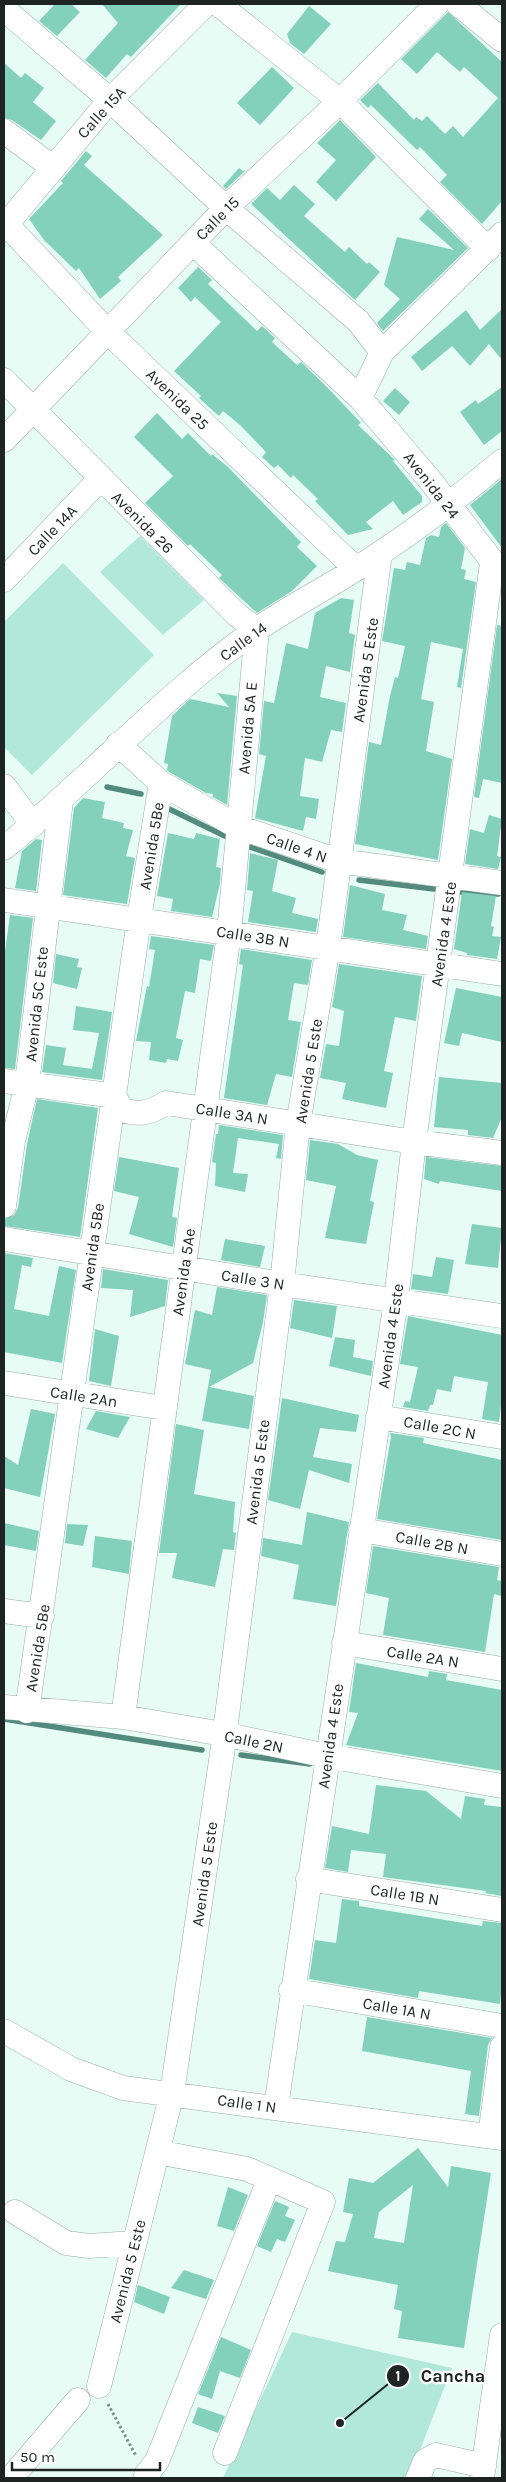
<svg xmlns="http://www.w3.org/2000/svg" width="506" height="2482" font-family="Karla,sans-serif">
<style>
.green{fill:#b2e8d8}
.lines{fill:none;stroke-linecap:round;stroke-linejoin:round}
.stream{stroke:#528a7b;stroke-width:5.5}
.building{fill:#83d0bb;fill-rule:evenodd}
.minor-casing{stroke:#9aada7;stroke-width:25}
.path{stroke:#818f8b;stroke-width:3;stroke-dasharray:2.5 2.5;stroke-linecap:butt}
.minor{stroke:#fff;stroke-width:24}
.labels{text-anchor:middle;stroke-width:4.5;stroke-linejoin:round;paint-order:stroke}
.street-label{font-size:16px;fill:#1d2422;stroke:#fff}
.leader{fill:none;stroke:#1d2422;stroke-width:2}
.callout-dot{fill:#1d2422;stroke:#fff;stroke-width:2}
.mark-label{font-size:15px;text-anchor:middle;font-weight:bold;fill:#fff}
.callout-label{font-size:18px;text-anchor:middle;font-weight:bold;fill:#1d2422;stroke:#fff;stroke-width:4.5;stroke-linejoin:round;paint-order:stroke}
</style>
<rect width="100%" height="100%" fill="#e7fcf5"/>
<!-- green -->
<path class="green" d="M140,536L204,600L163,635L100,572Z
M63,563L154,655L32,775L4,747V622Z
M292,2332L452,2368L409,2478H223Z"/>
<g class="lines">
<!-- stream -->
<path class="stream" d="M107,787L141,794
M163,806L231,839
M250,847L322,872
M359,880L434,889
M461,892L498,894
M4,1719L202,1750
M241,1755L310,1764"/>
</g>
<!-- building -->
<path class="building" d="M55,4H71L80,12L57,36L39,21Z
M102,4H181L131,57L127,54L106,78L85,60L118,23Z
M309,6L331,24L304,54L290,43L287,34Z
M448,12L502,62V201L482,224L440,182L447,175L420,147L417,150L371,105L368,108L360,100L378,83L414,120L416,117L422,121L427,116L445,134L453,126L463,137L498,98L464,67L460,72L437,52L417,74L401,59Z
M4,63L21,78L25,73L44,88L33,102L56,121L41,140L12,120L4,118Z
M272,67L294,88L260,125L237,103Z
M340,120L376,157L336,201L316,182L336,160L317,143Z
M86,151L92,156L84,165L163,235L118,277L121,281L100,299L79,268L76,271L44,240L29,219L63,183L61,181Z
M239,168L243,171L246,170L226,189L223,186Z
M294,185L315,204L304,216L345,252L349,247L367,264L369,262L380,272L355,300L251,204L267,188L280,200Z
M428,209L468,248L383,331L377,323L400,299L384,285L397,237L454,250L419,219Z
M198,267L212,280L208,284L257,331L262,326L275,338L272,342L297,365L301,362L327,387L361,423L358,425L395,460L393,461L422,496V502L403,515L393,501L366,522L373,529L348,535L315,501L318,499L293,475L291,478L278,465L274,468L262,457L266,452L240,425L223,411L219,416L199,398L201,396L174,371L221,322L195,297L191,302L178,288Z
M502,309V360L489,344L470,366L452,346L422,371L411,357L466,310L480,330Z
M502,387V431L484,445L460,412L476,400L478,404Z
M395,388L410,402L399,415L383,401Z
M157,413L182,439L188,433L211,456L212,454L228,467L301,542L297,547L317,566L292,591L257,613L219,578L222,575L190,544L188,546L145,503L173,476L134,437Z
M502,479V548L470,505Z
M446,523L465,548L461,569L466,570L464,579L476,582L461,688L457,687L463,649L431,642L421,699L434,702L426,751L452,759L438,860L355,844L369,742L381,745L390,696L395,677L398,678L405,646L382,641L394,568L405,570L407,562L420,565L426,538L431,535L439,537L441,527Z
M341,598L354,600L349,633L355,635L350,672L326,666L320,697L346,703L342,732L331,730L322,762L305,758L300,796L319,799L316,819L306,817L303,831L255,818L266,756L259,754L264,701L274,703L286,643L308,649L315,613Z
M497,625L502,626V783L483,779L479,798L474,797Z
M217,693L237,696L227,805L213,797V794L206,793L169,772L167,770L168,764L164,763L172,716L190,699L229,707Z
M83,798L105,802L102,818L124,823L123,828L133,830L126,856L135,858L127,904L63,895L74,808Z
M489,815L502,819L497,856L501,857L498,869L465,864L470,829L484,833Z
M168,833L194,839L196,833L220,839L216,867L221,868L220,883L212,917L171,911L173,899L157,896Z
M36,839L42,840L36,891L15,888L22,851Z
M250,853L278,860L272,891L296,898L292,913L318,919L316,932L248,922L253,891L247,890Z
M350,885L385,894L382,910L407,915L403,930L428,936L426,949L343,937Z
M462,892L496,896L491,926L494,927L492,936L501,937L497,959L467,955V953L454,949Z
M10,915L33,918L15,1069L4,1068V959Z
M151,936L214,945L211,961L200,959L195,993L185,991L176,1038L183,1040L178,1061L167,1059L166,1063L149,1060L151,1042L136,1041L147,986L149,987L155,950L149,949Z
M241,949L312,960L308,985L294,983L288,1020L301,1022L292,1077L276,1074L267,1105L224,1098L243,965L239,964Z
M56,954L79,959L77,967L82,968L77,989L53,983Z
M339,964L422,976L416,1021L395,1017L384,1071L393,1073L386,1108L342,1099L346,1083L320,1078L326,1044L339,1046L344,1011L332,1007Z
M456,988L502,997V1042L462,1033L459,1046L444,1043Z
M76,1006L112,1012L102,1080L42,1072L46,1045L66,1048L63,1065L92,1069L99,1033L73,1030Z
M439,1077L502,1083V1117L493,1138L468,1135V1130L434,1127Z
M37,1099L98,1108L80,1237L4,1226V1219L14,1215L18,1208L27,1144Z
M219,1125L283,1135L281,1159L276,1158L279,1144L238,1138L233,1173L248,1174L245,1192L215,1186L216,1163L212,1162L216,1134H218Z
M310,1140L338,1144L357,1155L378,1160L370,1201L374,1202L366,1244L325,1238L336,1186L306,1180Z
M119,1157L179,1168L172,1217L177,1218L173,1247L129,1234L139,1197L114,1191Z
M426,1157L502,1166V1191L440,1181L439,1184L424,1179Z
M472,1224L502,1228L498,1268L465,1264Z
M225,1239L265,1246L260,1267L221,1260Z
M4,1253L33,1258L31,1267L22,1265L14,1309L49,1316L59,1266L76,1270L62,1363L4,1352Z
M436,1257L454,1260L448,1294L411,1289L413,1274L432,1277Z
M103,1269L168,1280L165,1306L130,1317L133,1290L101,1288Z
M217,1287L267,1295L263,1322L253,1363L209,1387L254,1396L249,1429L202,1421L211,1370L185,1364L195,1310L212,1315Z
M294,1300L337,1306L332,1338L290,1328Z
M408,1316L502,1335V1398L499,1422L482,1419L488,1382L454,1376L451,1392L437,1389L433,1405H430L428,1411L403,1407L405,1401L410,1402L418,1367L400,1364Z
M95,1329L119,1336L111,1386L89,1381Z
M335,1337L355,1340L353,1357L373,1361L371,1376L329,1366Z
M282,1398L359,1415L356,1432L320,1428L313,1457L352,1464L349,1483L309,1470L300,1509L268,1500Z
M31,1409L55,1414L40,1497L4,1488V1456L18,1465Z
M96,1411L130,1417L118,1438L86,1429Z
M176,1424L204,1430L194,1494L235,1502L233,1532L236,1533L234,1550L223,1549L215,1587L172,1578L177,1553H159Z
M390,1433L424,1438L423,1443L502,1460V1540L377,1519L391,1437Z
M307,1512L349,1522L336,1606L293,1599L299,1565L261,1556L263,1538L302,1545Z
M4,1523L39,1531L36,1551L4,1545Z
M67,1524L88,1525L83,1546L65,1543Z
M95,1536L132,1541L129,1574L92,1567Z
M373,1546L499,1567L497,1580L502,1581V1596L494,1594L485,1652L383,1635L389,1598L366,1593Z
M356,1663L428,1677L429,1671L447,1674L446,1680L502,1690V1771L346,1745L358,1713L349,1712Z
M376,1785L426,1791L461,1819L465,1796L485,1799L484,1805L502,1807V1896L485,1893L486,1891L383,1877L386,1854L351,1850L348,1872L325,1868L332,1826L369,1834Z
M342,1899L359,1901V1906L482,1926L483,1921L502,1923V1983L500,2004L419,1991L418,1998L309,1979L315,1940L336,1943Z
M367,2017L492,2038L488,2045L479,2116L465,2114L471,2071L362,2051Z
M418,2148L448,2187L451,2166L491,2173L464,2348L398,2338L402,2311L394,2309L398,2285L328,2271L336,2241L345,2242L353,2214L343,2212L349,2178L373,2183ZM413,2185L404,2243L374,2238L379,2212Z
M228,2187L248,2195L234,2231L217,2226Z
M275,2201L289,2207L285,2216L295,2220L285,2242L277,2239L271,2252L257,2246Z
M184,2270L214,2280L206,2299L171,2288Z
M138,2285L170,2297L164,2314L134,2302Z
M221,2337L251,2350L240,2378L220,2371L212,2399L198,2394Z
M198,2407L225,2416L218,2433L192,2423Z"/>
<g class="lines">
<defs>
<path id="minor" d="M218,4L340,101L488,249
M458,4L502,40
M4,9L110,100L226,208L358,321L382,352L360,398
M4,131L52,167
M6,224L108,332L356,569
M4,227L110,100L206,4
M193,243L360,398L430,480L502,574
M382,352L502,234
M4,380L237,615L257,630
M4,440L226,208L340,101L437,4
M4,580L100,479
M118,744L161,783L238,827L339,861L502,883
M4,786L33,825
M4,848C91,778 164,694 256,630C288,608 323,590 356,569C408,536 456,500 502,461
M4,900L502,974
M4,1081L115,1096L120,1109C139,1116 150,1113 166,1103L414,1142L502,1153
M4,1206L13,1141L27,1084L61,800
M4,1239L282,1284L502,1316
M4,1383L164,1408
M378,1417L502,1437
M361,1530L502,1554
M4,1611L42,1616
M344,1643L502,1669
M4,1707L123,1717L223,1734L327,1756L502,1786
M27,1711L139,919L161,783
M123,1717L229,933L257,630
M308,1879L502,1910
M291,1990L502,2026
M4,2031L71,2069L123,2088L502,2138
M276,2107L396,1300L414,1142L492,563
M490,2136L502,2047
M157,2152L247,2169L323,2202L225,2453
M15,2212L66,2243L89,2246L133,2243
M99,2386L172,2093L223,1747L282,1284L298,1124L328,947L380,553
M146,2475L157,2461L269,2180
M11,2478L78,2400
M418,2478L425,2461L436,2455L484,2466
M482,2478L502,2335"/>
</defs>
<!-- minor casing -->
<use href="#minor" class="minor-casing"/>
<!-- path -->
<path class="path" d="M108,2404L136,2456"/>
<!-- minor -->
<use href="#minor" class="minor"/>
</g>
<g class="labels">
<!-- street labels -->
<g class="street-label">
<text transform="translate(101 112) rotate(-48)" y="6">Calle 15A</text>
<text transform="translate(217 218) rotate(-45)" y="6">Calle 15</text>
<text transform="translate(178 399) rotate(44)" y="6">Avenida 25</text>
<text transform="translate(432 485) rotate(52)" y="6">Avenida 24</text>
<text transform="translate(143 522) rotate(45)" y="6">Avenida 26</text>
<text transform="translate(52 530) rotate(-46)" y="6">Calle 14A</text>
<text transform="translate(243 641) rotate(-36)" y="6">Calle 14</text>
<text transform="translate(365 670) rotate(-82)" y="6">Avenida 5 Este</text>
<text transform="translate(247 728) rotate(-85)" y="6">Avenida 5A E</text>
<text transform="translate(151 846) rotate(-81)" y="6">Avenida 5Be</text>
<text transform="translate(297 847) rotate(19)" y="6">Calle 4 N</text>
<text transform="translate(443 934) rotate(-82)" y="6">Avenida 4 Este</text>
<text transform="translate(253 936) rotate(9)" y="6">Calle 3B N</text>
<text transform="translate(36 1004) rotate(-84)" y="6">Avenida 5C Este</text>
<text transform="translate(308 1071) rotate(-81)" y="6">Avenida 5 Este</text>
<text transform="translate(232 1113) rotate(9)" y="6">Calle 3A N</text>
<text transform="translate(92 1247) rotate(-82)" y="6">Avenida 5Be</text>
<text transform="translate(183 1272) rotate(-82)" y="6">Avenida 5Ae</text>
<text transform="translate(253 1279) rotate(9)" y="6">Calle 3 N</text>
<text transform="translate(390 1336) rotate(-82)" y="6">Avenida 4 Este</text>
<text transform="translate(84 1396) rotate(9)" y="6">Calle 2An</text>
<text transform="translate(440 1427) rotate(10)" y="6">Calle 2C N</text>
<text transform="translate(257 1472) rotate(-83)" y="6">Avenida 5 Este</text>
<text transform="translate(432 1542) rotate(10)" y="6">Calle 2B N</text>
<text transform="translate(37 1648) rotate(-81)" y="6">Avenida 5Be</text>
<text transform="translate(423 1656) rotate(9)" y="6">Calle 2A N</text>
<text transform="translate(330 1736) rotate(-82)" y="6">Avenida 4 Este</text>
<text transform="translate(254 1741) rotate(12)" y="6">Calle 2N</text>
<text transform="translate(204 1874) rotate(-82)" y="6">Avenida 5 Este</text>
<text transform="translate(405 1894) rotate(9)" y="6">Calle 1B N</text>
<text transform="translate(397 2008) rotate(10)" y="6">Calle 1A N</text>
<text transform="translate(247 2103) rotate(8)" y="6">Calle 1 N</text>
<text transform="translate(127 2271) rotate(-76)" y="6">Avenida 5 Este</text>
</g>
</g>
<!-- callouts -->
<path class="leader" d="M340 2423L398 2376"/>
<g class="callout-dot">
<circle cx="340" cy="2423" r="5"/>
<circle cx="398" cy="2376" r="12"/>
</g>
<g class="mark-label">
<text x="398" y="2381">1</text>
</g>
<g class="callout-label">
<text x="453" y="2382">Cancha</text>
</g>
<!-- border -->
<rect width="506" height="2482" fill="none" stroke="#1d2422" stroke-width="10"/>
<!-- scale -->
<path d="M12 2462v8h148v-8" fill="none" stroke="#1d2422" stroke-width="2.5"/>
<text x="20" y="2462" font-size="15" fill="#1d2422" stroke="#ffffff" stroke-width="4" paint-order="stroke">50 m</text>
</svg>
